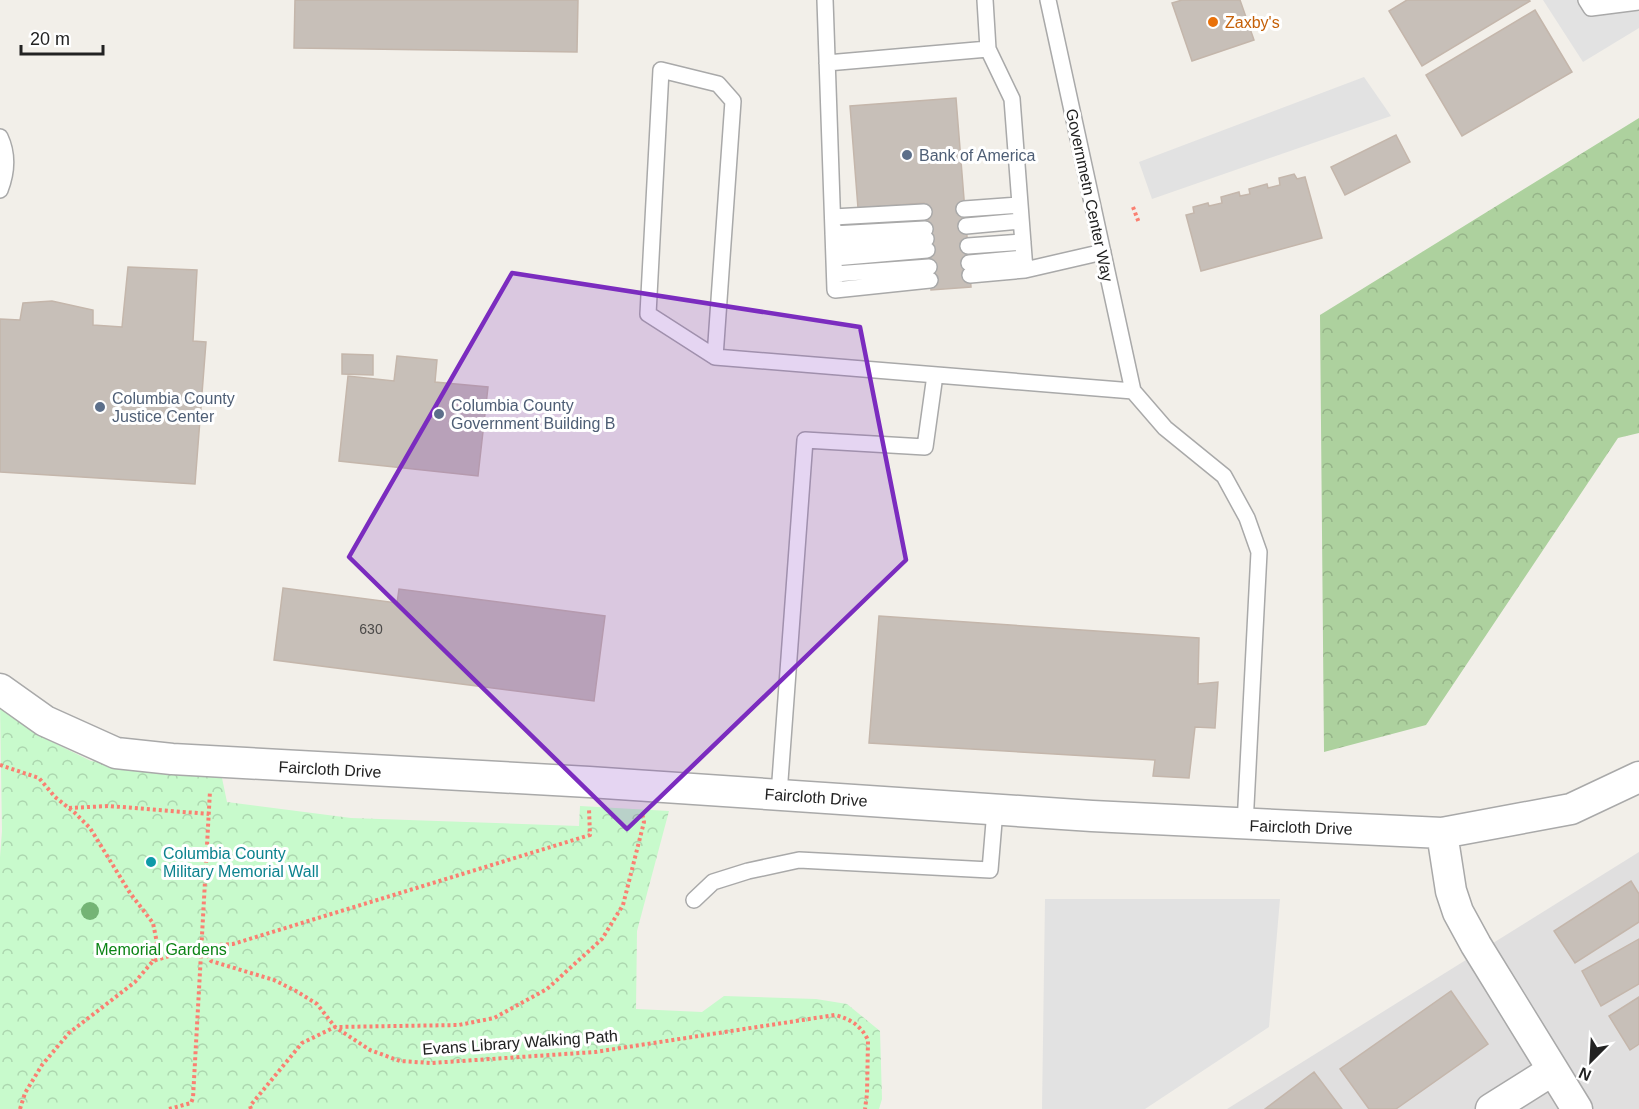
<svg xmlns="http://www.w3.org/2000/svg" width="1639" height="1109" font-family="Arial,sans-serif">
<style>
.residential{fill:#e0dfdf}
.forest{fill:url(#forest-crowns)}
.park{fill:url(#park-crowns)}
.parking{fill:#e2e2e2}
.building{fill:#c7bfb8;stroke:#c4b6ab;stroke-width:1.5}
.lines{fill:none;stroke-linecap:round;stroke-linejoin:round}
.lane-casing{stroke:#a9a9a9;stroke-width:18}
.street-casing{stroke:#a9a9a9;stroke-width:33}
.path{stroke:#fa8072;stroke-width:4;stroke-dasharray:3 3;stroke-linecap:butt}
.lane{stroke:#fff;stroke-width:15}
.street{stroke:#fff;stroke-width:30}
.tree{fill:#74b475}
.marked{fill:#7b2cbf;fill-opacity:0.2;stroke:#7b2cbf;stroke-width:4.5;stroke-linejoin:round}
.food-dot{fill:#e8710a;stroke:#fff;stroke-width:2}
.service-dot{fill:#5c6f8a;stroke:#fff;stroke-width:2}
.culture-dot{fill:#0f9aa8;stroke:#fff;stroke-width:2}
.labels{text-anchor:middle;stroke-width:6;stroke-linejoin:round;paint-order:stroke}
.number-label{font-size:14px;fill:#4b4948}
.food-label{font-size:16px;fill:#c56008;stroke:#fff;text-anchor:start}
.service-label{font-size:16px;fill:#4e5e75;stroke:#fff;text-anchor:start}
.street-label{font-size:16px;fill:#222;stroke:#fff}
.culture-label{font-size:16px;fill:#0d838f;stroke:#fff;text-anchor:start}
.park-label{font-size:16px;fill:#0c8416;stroke:#fff}
</style>
<defs>
<pattern id="forest-crowns" width="20" height="18" patternUnits="userSpaceOnUse" patternTransform="scale(1.5)"><rect width="20" height="18" fill="#add19e"/><path d="M2 6a3 3 0 1 1 6 0M12 15a3 3 0 1 1 6 0" fill="none" stroke="#95b388"/></pattern>
<pattern id="park-crowns" width="20" height="18" patternUnits="userSpaceOnUse" patternTransform="scale(1.5)"><rect width="20" height="18" fill="#c8facc"/><path d="M2 6a3 3 0 1 1 6 0M12 15a3 3 0 1 1 6 0" fill="none" stroke="#acd6af"/></pattern>
</defs>
<rect width="100%" height="100%" fill="#f2efe9"/>
<!-- residential -->
<path class="residential" d="M1639,852V1109H1227Z"/>
<!-- forest -->
<path class="forest" d="M1639,118V433L1618,438L1426,725L1324,752L1320,315Z"/>
<!-- park -->
<path class="park" d="M0,704L46,739L91,761L222,778L227,802L351,818L579,826L580,806L669,811L637,931L636,1009L702,1012L724,996L816,999L847,1004L880,1031L882,1099L879,1109H0V857L2,831Z"/>
<!-- parking -->
<path class="parking" d="M1543,0H1631L1639,12V28L1583,62Z
M1364,77L1391,116L1152,199L1139,162Z
M1045,899H1280L1269,1027L1145,1109H1042Z"/>
<!-- building -->
<path class="building" d="M295,0H578L577,52L294,48Z
M1182,0H1240L1254,40L1192,61L1172,3Z
M1407,0H1529L1530,1L1422,66L1389,11Z
M1535,10L1572,72L1462,136L1426,75Z
M956,98L971,287L931,290L924,203L858,208L850,106Z
M1396,135L1410,162L1345,195L1331,167Z
M1294,174L1297,179L1305,177L1322,238L1201,271L1186,215L1194,213L1193,207L1208,203L1209,206L1222,203L1221,197L1239,192L1240,196L1250,194L1249,189L1267,184L1268,188L1280,185L1279,178Z
M128,267L197,270L193,341L206,342L195,484L0,472V319L20,320L23,303L52,301L93,310V325L122,327Z
M342,354L373,355V375L342,374Z
M397,356L437,360L435,382L488,387L478,476L339,461L348,376L394,381Z
M283,588L397,603L399,589L605,616L594,701L274,660Z
M879,616L1199,638L1198,684L1218,682L1215,728L1195,727L1189,778L1153,776L1155,760L869,743Z
M1631,881L1639,894V922L1575,963L1554,931Z
M1639,939V984L1601,1006L1582,971Z
M1451,991L1488,1044L1396,1109H1369L1340,1069Z
M1639,997V1044L1630,1050L1609,1016Z
M1314,1072L1342,1109H1265Z"/>
<g class="lines">
<defs>
<path id="lane" d="M825,0L835,290L930,280
M1048,0L1133,391
M1586,0L1591,8L1639,2
M988,49L1012,99L1025,270L1103,252
M827,63L988,49L985,0
M0,137C8,154 7,172 0,190
M964,209L1020,205
M833,217L924,212
M966,226L1021,221
M833,234L925,229
M968,246L1023,242
M834,247L926,239
M834,258L927,250
M969,263L1024,258
M835,274L929,267
M970,275L1025,270
M715,357L733,101L718,84L661,70L648,314L715,357L1133,391L1165,428L1224,476L1247,518L1259,552L1245,825
M779,794L805,440L925,447L935,375
M694,900L713,882L748,871L799,860L990,870L995,810"/>
<path id="street" d="M0,689L45,721L116,753L172,759L589,782L1092,816L1442,833L1571,809L1639,777
M1442,833L1451,891L1458,912L1476,945L1577,1109
M1491,1109L1553,1070"/>
</defs>
<!-- lane casing -->
<use href="#lane" class="lane-casing"/>
<!-- street casing -->
<use href="#street" class="street-casing"/>
<!-- path -->
<path class="path" d="M1133,207L1139,223
M0,765L39,778L55,797L75,813L90,828L130,893L153,923L157,943L153,961
M69,808L109,806L209,814
M202,946L233,944L590,835L589,809
M20,1109L25,1093L42,1065L69,1033L135,982L153,961L202,946L211,961L274,980L296,991L317,1004L335,1027L370,1050L400,1061L431,1063L595,1052L835,1015C851,1019 861,1026 868,1040L867,1094L865,1109
M169,1109L191,1103L193,1098L210,791
M251,1109L250,1106L302,1043L335,1027L459,1025L494,1018L547,989L602,939L623,905L644,822L642,813"/>
<!-- lane -->
<use href="#lane" class="lane"/>
<!-- street -->
<use href="#street" class="street"/>
</g>
<!-- trees -->
<circle class="tree" cx="90" cy="911" r="9"/>
<!-- marked area -->
<path class="marked" d="M512,273L860,327L906,560L627,829L349,557Z"/>
<!-- markers -->
<circle class="food-dot" cx="1213" cy="22" r="6"/>
<g class="service-dot">
<circle cx="907" cy="155" r="6"/>
<circle cx="100" cy="407" r="6"/>
<circle cx="439" cy="414" r="6"/>
</g>
<circle class="culture-dot" cx="151" cy="862" r="6"/>
<g class="labels">
<!-- number labels -->
<g class="number-label">
<text x="371" y="634">630</text>
</g>
<!-- food labels -->
<g class="food-label">
<text x="1225" y="28">Zaxby's</text>
</g>
<!-- service labels -->
<g class="service-label">
<text x="919" y="161">Bank of America</text>
<text x="112" y="404">Columbia County<tspan x="112" dy="18">Justice Center</tspan></text>
<text x="451" y="411">Columbia County<tspan x="451" dy="18">Government Building B</tspan></text>
</g>
<!-- street labels -->
<g class="street-label">
<text transform="translate(1090 195) rotate(78)" y="6">Governmetn Center Way</text>
<text transform="translate(330 769) rotate(3)" y="6">Faircloth Drive</text>
<text transform="translate(816 797) rotate(4)" y="6">Faircloth Drive</text>
<text transform="translate(1301 827) rotate(2)" y="6">Faircloth Drive</text>
<text transform="translate(520 1042) rotate(-4)" y="6">Evans Library Walking Path</text>
</g>
<!-- culture labels -->
<g class="culture-label">
<text x="163" y="859">Columbia County<tspan x="163" dy="18">Military Memorial Wall</tspan></text>
</g>
<!-- park labels -->
<g class="park-label">
<text x="161" y="955">Memorial Gardens</text>
</g>
</g>
<!-- north arrow -->
<g transform="translate(1591 1061) rotate(204)" stroke="#ffffff" stroke-width="4.5" paint-order="stroke">
<path d="M0-4.5L10 22L0 15L-10 22Z" fill="#222222"/>
<text y="-9" font-size="16" font-weight="bold" text-anchor="middle" fill="#222222">N</text>
</g>
<!-- scale -->
<path d="M21 45v9h82v-9" fill="none" stroke="#222222" stroke-width="3"/>
<text x="30" y="45" font-size="18" fill="#222222" stroke="#ffffff" stroke-width="4.5" paint-order="stroke">20 m</text>
</svg>
